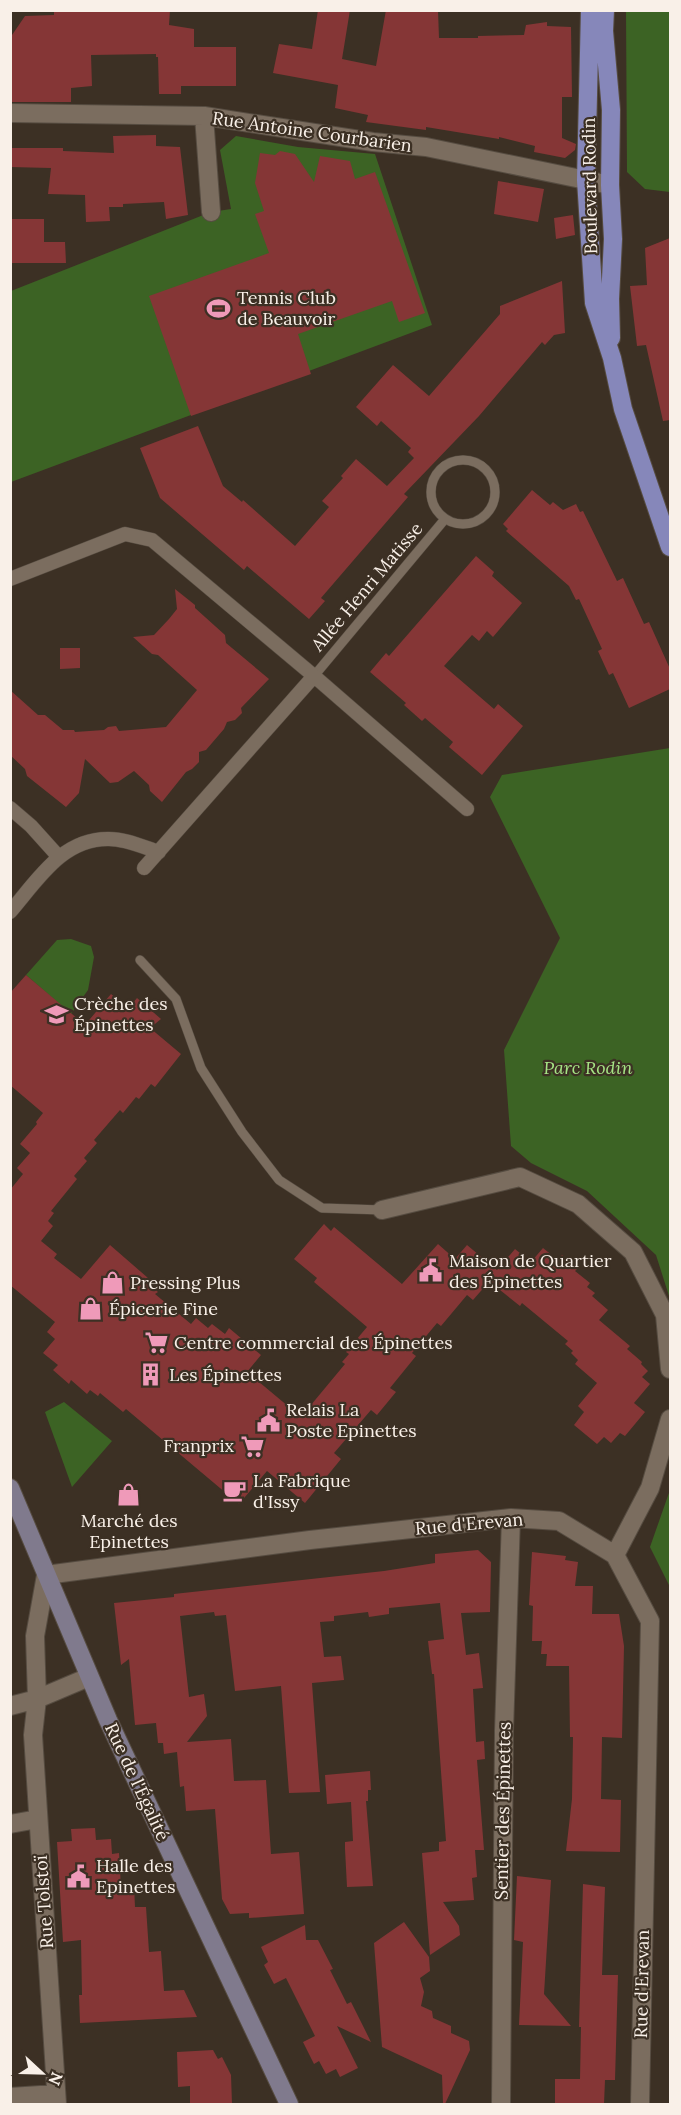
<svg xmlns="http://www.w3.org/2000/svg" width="681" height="2115" font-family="Lora,serif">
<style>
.green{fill:#3c6324}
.building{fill:#853636}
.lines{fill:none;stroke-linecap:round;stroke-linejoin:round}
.service-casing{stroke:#564c41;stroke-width:10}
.pedestrian-casing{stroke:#564c41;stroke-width:15}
.minor-casing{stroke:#564c41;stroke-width:20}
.secondary-casing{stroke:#564c41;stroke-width:20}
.primary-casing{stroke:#564c41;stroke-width:20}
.service{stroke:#7b6d5f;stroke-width:9}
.pedestrian{stroke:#7b6d5f;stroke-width:14}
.minor{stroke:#7b6d5f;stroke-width:18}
.secondary{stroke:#807a8d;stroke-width:18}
.primary{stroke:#8687ba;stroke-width:18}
.labels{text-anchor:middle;stroke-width:4.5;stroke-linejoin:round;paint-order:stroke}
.street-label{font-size:18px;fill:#f9f0e8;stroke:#3c3024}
.poi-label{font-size:18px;fill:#f9f0e8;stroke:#3c3024;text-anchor:start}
.park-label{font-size:18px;font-style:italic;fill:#a6e485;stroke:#3c3024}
</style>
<rect width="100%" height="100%" fill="#3c3024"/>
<!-- green -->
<path class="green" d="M626,11H670V192L645,189L627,172Z
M236,136L298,147L375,154L432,325L11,482V291L211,212L231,209L220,150Z
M670,748V1299L656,1255L587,1191L531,1163L511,1146L504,1050L560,938L490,797L502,775Z
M71,939L91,946L94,957L88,990L71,1014L26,975L57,940Z
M64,1402L112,1441L72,1487L45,1412Z
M670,1490V1587L650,1547Z"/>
<!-- building -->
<path class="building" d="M54,10H170L169,25L194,29V47H236V86H181V94H159L158,57H156V54L91,55L92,86L71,88V102H10V38L25,16L54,15Z
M318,10H350L342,59L376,66L386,10H438L439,38H478V36L524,35L526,25L547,22V26L571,27L572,97H562V138L576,144L575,150L565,158L534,152L535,146L499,137V139L426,127V130L366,122L368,115L335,108L338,85L273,73L279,44L312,49Z
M156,135V146L180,147L188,215L166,219L164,202L123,204V207H109L110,221L86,222L85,195L48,194L51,168L10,167V148H63V151L114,153L113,136Z
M280,151L295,154L314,182L320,156L350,161L355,179L375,172L425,313L399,322L392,301L298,334L311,374L191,416L149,296L269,253L255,214L264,211L255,183L260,153L275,155Z
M498,181L544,189L538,222L494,214Z
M573,215L575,235L556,239L554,218Z
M10,219H44V242H65L66,263H10Z
M670,238V420L663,421L646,345L637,346L630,286L647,285L645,248Z
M562,281L565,333L554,335L545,345L542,342L479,416L404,494L408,497L321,598L325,601L309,619L247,566L244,570L160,498L140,448L198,426L223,486L242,502L243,500L295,546L329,507L322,501L343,478L341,476L356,459L387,486L414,458L408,452L411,448L381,421L377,426L356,407L393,365L429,396L500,314V306Z
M532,490L550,505L553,502L563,510L576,504L580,512L583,511L617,581L623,578L644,624L649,622L670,669V689L629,708L613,673L609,675L598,651L602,649L579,599L576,600L569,586L506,531L508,529L503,524Z
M476,556L494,572L492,576L522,603L493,637L487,631L479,641L472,635L444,666L494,709L498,704L523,726L482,775L449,747L453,742L425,718L422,721L404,705L406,703L370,672L386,653L389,656Z
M175,589L195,605V608L225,635L226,643L269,679L241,708L242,713L235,720L227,722L224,729L206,750L199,752V762L192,769L186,772L162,802L150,791L149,785L134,771L118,782L110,783L85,759L79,793L66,807L27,776L25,769L10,755V690L38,715H45L63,730H74L75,732L104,730L108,727L116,726L119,731L166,727L197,690L158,655L152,654L133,637L154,635L169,619L177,609Z
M60,648H80V668L60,669Z
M26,975L85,1025L111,994L128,1009L137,998L161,1019L150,1028L181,1054L155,1087L151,1084L139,1099L136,1097L123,1113L120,1110L94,1140L97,1143L84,1158L87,1161L74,1176L77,1179L51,1211L54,1213L48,1221L53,1226L41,1241L57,1254L54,1258L81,1279L110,1245L148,1278L145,1281L158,1292L155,1294L191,1324L196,1318L208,1328L212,1324L225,1334L229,1328L261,1355L247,1372L301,1417L345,1364L342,1362L349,1354L346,1352L367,1327L314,1282L317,1278L294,1259L324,1224L331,1231L334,1227L402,1284L438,1244L455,1259L467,1245L497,1270L515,1249L531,1262L543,1248L558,1260L562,1255L578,1268L575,1271L590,1283L587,1287L595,1293L592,1296L608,1310L599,1320L630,1346L627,1349L642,1362L641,1364L648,1371L642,1377L650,1384L634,1403L645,1412L625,1436L620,1433L611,1443L604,1437L597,1444L574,1425L584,1412L578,1406L597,1383L575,1364L578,1360L571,1353L573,1351L565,1344L568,1341L522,1303L520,1306L500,1290L497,1293L487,1284L473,1300L467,1295L441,1326L437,1323L412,1353L416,1356L390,1388L396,1392L377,1415L371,1410L334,1453L341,1459L305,1503L267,1471L239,1504L126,1409L123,1412L100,1393L98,1396L90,1390L87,1394L71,1380L69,1384L53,1370L58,1365L43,1353L55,1339L47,1332L55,1322L10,1285V1190L23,1174L17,1168L30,1153L20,1144L37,1124L36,1122L43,1113L10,1085V993Z
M478,1550L491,1562L490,1612L461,1613L466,1655L479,1653L483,1688L473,1689L476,1742L484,1741L485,1759L477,1760L484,1850H475L477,1877L472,1878L474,1900L443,1902L459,1926L460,1935L430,1955L422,1853L439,1851V1842L446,1841L434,1674H432L428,1641L444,1639L440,1603L389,1608V1614L369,1617L368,1612L334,1616V1621L320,1622L324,1657L341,1656L344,1680L312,1683L320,1792L289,1793L281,1686L235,1691L226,1615L215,1616L214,1612L180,1616L189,1697L204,1694L207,1716L187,1742L231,1739L234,1781L266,1780L271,1854L299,1852L304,1914L249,1918V1913L230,1914L222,1899L215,1809L186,1811L184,1786L180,1787L177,1752L164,1754L163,1743H158L156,1723L135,1725L129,1659L121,1665L114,1603L174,1597V1594L183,1593L384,1571L435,1563V1554Z
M532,1552L566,1556L565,1560L578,1562L575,1586H593L592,1614H619L624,1646L622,1738L602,1737L601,1799L621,1800L620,1852L566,1851L572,1799L573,1737H570L569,1666H546L547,1654H541L542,1641H532L533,1606L529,1605Z
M370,1771L371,1790H368V1801H366L373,1886L347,1887L345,1849V1842L353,1841L351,1802L327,1804L325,1775Z
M95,1828L96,1840L111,1839L112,1854L119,1853L121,1887L134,1886L135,1907H146L149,1952L161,1951L164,1991L184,1990L197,2017L80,2023L79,1995H82L81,1940L63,1942L57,1842L72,1841L71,1829Z
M517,1876L551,1880L544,1994L571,2026L519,2025L523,1942L514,1940Z
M583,1884L605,1887L602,1975H618L615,2080H605L604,2104H555V2079H580L581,2027H579Z
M404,1922L429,1957L430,1971L420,1978L424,1992L421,2006L432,2011L433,2018L451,2026V2033L469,2041L470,2050L445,2104H443L442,2075L382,2047L374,1943Z
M305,1925L306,1940H318L333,1969L330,1970L347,2004L351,2002L371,2042L337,2026L358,2068L340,2077L336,2069L326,2074L319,2061L314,2064L303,2042L315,2036L286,1978L274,1984L264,1965L268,1962L261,1947Z
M213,2050L218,2059L222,2057L231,2075L232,2104H190V2086L178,2087L177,2052Z"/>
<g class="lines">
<defs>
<path id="service" d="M431 492a32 32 0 1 1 64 0a32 32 0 1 1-64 0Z
M314,676L445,519
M140,960L176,999L201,1068L242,1132L279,1180L322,1208L382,1210"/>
<path id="pedestrian" d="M10,579L125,534L152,540L314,676L467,809
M10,808L31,826L58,856
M144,868L314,676
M10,912C37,881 62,838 109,839C126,839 143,847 159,852"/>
<path id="minor" d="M10,113L204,116L373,142L426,147L610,185
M204,116L211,212
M382,1210L520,1177L578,1204L633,1252L665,1315L670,1369
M615,1555L650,1488L670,1419
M10,1706L37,1699L89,1677
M10,1824L38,1819
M10,2097L56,2094
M57,2104L33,1735L37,1699L35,1636L46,1575L310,1540L511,1518L559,1521L615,1555L650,1621L640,2104
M501,2104L504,1731L511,1518"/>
<path id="secondary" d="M10,1488L108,1720L289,2104"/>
<path id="primary" d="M590,10L586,180L594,303L612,358L623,409L670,547
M605,10L604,31L611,110L610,185L613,239L610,299L611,338"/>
</defs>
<!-- service casing -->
<use href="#service" class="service-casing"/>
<!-- pedestrian casing -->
<use href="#pedestrian" class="pedestrian-casing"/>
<!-- minor casing -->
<use href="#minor" class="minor-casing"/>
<!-- secondary casing -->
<use href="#secondary" class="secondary-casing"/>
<!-- primary casing -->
<use href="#primary" class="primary-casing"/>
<!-- service -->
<use href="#service" class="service"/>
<!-- pedestrian -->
<use href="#pedestrian" class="pedestrian"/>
<!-- minor -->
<use href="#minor" class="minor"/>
<!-- secondary -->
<use href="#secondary" class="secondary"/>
<!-- primary -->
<use href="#primary" class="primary"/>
</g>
<!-- icons -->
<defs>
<symbol id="stadium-bare" viewBox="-9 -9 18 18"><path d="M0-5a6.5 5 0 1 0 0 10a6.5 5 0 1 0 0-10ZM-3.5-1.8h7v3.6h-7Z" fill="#ef9ab9" stroke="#3c3024" stroke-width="2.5" paint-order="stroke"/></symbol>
<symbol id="school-bare" viewBox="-9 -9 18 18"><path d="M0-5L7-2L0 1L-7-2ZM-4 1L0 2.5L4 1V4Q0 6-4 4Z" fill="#ef9ab9" stroke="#3c3024" stroke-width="2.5" paint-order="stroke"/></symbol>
<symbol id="civic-bare" viewBox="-9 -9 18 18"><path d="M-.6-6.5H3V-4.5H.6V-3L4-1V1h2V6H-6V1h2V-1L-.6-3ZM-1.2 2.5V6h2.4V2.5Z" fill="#ef9ab9" stroke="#3c3024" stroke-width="2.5" paint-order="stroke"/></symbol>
<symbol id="shop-bare" viewBox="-9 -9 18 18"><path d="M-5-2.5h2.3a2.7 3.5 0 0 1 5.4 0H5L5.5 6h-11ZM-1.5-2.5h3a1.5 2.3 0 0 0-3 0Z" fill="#ef9ab9" stroke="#3c3024" stroke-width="2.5" paint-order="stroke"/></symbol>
<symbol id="supermarket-bare" viewBox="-9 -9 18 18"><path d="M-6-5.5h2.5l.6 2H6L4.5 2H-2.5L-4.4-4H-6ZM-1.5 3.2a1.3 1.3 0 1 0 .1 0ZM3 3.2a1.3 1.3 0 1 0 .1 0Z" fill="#ef9ab9" stroke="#3c3024" stroke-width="2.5" paint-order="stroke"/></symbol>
<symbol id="building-bare" viewBox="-9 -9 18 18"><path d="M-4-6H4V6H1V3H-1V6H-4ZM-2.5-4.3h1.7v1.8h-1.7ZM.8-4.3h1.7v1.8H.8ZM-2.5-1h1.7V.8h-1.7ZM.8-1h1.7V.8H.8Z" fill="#ef9ab9" stroke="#3c3024" stroke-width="2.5" paint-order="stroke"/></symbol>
<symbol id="cafe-bare" viewBox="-9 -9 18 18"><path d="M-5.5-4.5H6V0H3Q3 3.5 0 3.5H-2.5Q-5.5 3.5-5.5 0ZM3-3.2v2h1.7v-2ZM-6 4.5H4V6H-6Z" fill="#ef9ab9" stroke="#3c3024" stroke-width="2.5" paint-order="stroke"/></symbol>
</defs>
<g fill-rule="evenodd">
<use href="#stadium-bare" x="202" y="292" width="33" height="33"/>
<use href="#school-bare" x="40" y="998" width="33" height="33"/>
<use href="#civic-bare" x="414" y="1254" width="33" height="33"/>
<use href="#shop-bare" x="96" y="1266" width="33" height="33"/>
<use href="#shop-bare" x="74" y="1292" width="33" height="33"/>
<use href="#supermarket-bare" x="140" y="1326" width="33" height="33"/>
<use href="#building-bare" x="134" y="1358" width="33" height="33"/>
<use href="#civic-bare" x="252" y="1404" width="33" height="33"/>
<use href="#supermarket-bare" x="236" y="1430" width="33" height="33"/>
<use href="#cafe-bare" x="218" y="1474" width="33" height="33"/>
<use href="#shop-bare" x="112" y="1478" width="33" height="33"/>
<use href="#civic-bare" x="62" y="1860" width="33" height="33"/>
</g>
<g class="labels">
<!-- street labels -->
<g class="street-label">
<text transform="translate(312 132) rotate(8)" y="6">Rue Antoine Courbarien</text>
<text transform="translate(590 186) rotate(-91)" y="6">Boulevard Rodin</text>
<text transform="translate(367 587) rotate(-50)" y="6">Allée Henri Matisse</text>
<text transform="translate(469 1524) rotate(-5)" y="6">Rue d'Erevan</text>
<text transform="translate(137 1782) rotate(65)" y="6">Rue de l'Égalité</text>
<text transform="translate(503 1811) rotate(-89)" y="6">Sentier des Épinettes</text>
<text transform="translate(44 1902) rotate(-94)" y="6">Rue Tolstoï</text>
<text transform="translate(642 1984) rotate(-89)" y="6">Rue d'Erevan</text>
</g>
<!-- poi labels -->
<g class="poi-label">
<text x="237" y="304">Tennis Club<tspan x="237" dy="21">de Beauvoir</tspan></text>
<text x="74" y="1010">Crèche des<tspan x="74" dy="21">Épinettes</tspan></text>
<text x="449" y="1267">Maison de Quartier<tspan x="449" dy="21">des Épinettes</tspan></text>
<text x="130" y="1289">Pressing Plus</text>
<text x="109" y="1315">Épicerie Fine</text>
<text x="174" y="1349">Centre commercial des Épinettes</text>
<text x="169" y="1381">Les Épinettes</text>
<text x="286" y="1416">Relais La<tspan x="286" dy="21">Poste Epinettes</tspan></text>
<text x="234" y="1452" text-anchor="end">Franprix</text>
<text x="253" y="1487">La Fabrique<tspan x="253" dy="21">d'Issy</tspan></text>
<text x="129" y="1527" text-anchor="middle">Marché des<tspan x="129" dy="21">Epinettes</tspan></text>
<text x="96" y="1872">Halle des<tspan x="96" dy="21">Epinettes</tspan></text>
</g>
<!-- park labels -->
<g class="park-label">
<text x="588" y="1074">Parc Rodin</text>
</g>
</g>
<!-- border -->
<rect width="681" height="2115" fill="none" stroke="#f9f0e8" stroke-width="24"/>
<!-- north arrow -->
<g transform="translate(42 2073) rotate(112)" stroke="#3c3024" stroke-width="4.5" paint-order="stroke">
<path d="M0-4.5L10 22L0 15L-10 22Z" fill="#f9f0e8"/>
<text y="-9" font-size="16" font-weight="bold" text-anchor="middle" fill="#f9f0e8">N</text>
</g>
</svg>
